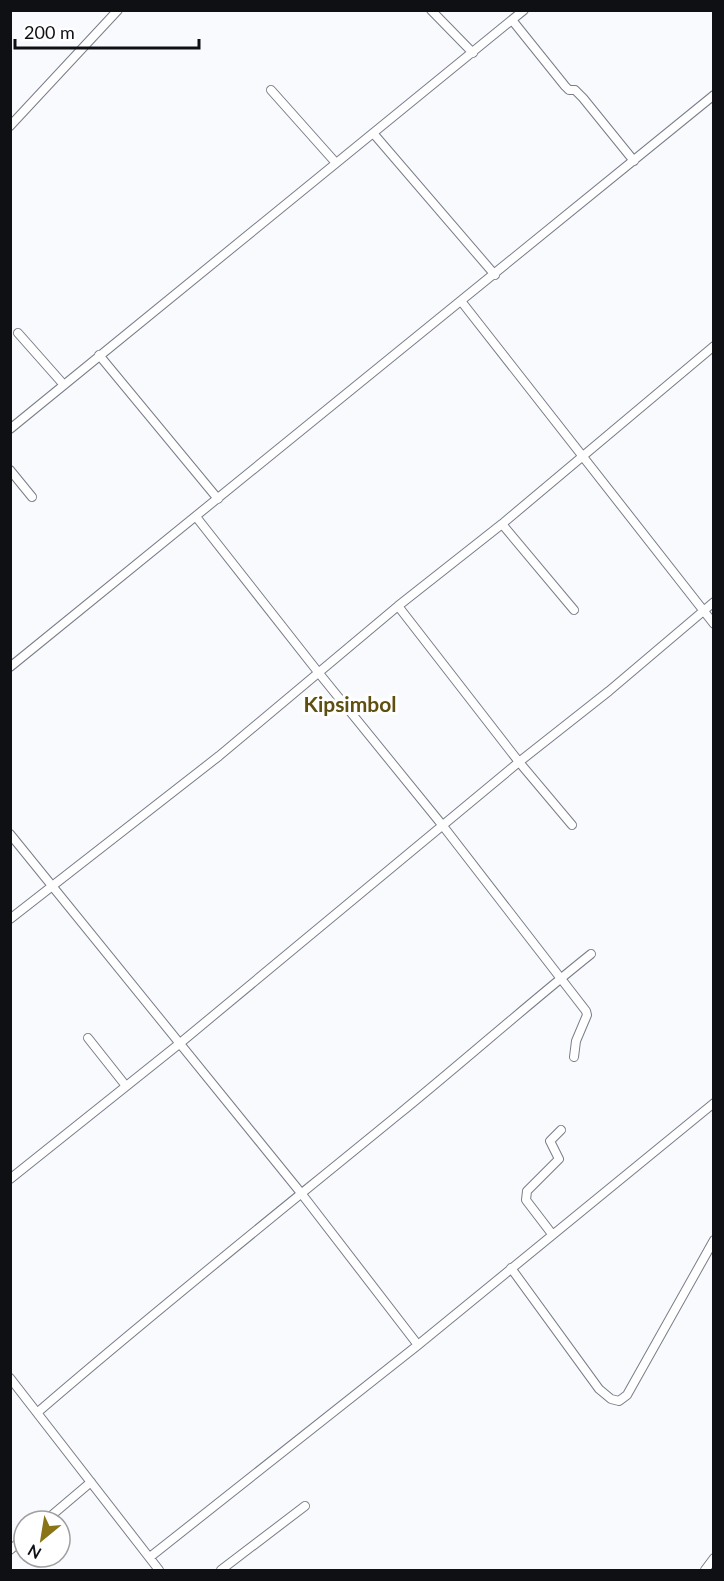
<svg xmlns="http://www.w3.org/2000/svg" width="724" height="1581" font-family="Lato,sans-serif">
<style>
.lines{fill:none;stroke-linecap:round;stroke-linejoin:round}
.minor-casing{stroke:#787d89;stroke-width:10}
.minor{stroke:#fff;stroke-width:8}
.labels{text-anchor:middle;stroke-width:6;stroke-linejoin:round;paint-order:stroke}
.quarter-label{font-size:21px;font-weight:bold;fill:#5e4f11;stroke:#fff}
</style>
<rect width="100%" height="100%" fill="#f9fafd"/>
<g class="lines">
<defs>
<path id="minor" d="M431,10L473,53
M512,20L565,86L569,90H575L583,98L634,161
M271,90L336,163
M10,126L118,10
M373,133L495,275
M461,301L714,624
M18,333L64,385
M99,355L218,499
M10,429L524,10
M10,470L32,497
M197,518L318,672L443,826L586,1011L587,1015L576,1041L574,1057
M502,524L574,610
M398,606L519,762L572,825
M10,667L714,95
M10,834L301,1193L418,1345
M10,919L219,756L398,606L502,524L714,346
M88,1038L126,1086
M10,1179L179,1044L519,762L609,691L714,602
M552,1234L526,1200L527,1191L559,1159L550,1141L561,1130
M511,1268L599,1389L611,1399L619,1401L627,1395L714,1240
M10,1378L159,1570
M38,1412C156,1310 278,1213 399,1114C464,1061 526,1006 591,954
M45,1521L91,1482
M10,1550L24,1538
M150,1557L418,1345L714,1103
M221,1570L305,1506
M705,1570L714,1558"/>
</defs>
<!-- minor casing -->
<use href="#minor" class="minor-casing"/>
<!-- minor -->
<use href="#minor" class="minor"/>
</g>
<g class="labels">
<!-- quarter labels -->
<g class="quarter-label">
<text x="350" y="712">Kipsimbol</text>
</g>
</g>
<!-- border -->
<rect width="724" height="1581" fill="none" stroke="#0e1014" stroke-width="24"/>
<!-- north arrow -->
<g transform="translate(42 1539) rotate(210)"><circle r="28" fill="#ffffff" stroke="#9f9fa1" stroke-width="1.5"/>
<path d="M0-4.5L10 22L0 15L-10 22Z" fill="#897417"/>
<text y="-9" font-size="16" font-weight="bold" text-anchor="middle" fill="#0e1014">N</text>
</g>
<!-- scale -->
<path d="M15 39v9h184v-9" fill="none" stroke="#0e1014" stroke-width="3"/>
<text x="24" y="39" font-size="18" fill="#0e1014" stroke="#ffffff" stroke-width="4.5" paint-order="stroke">200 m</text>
</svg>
